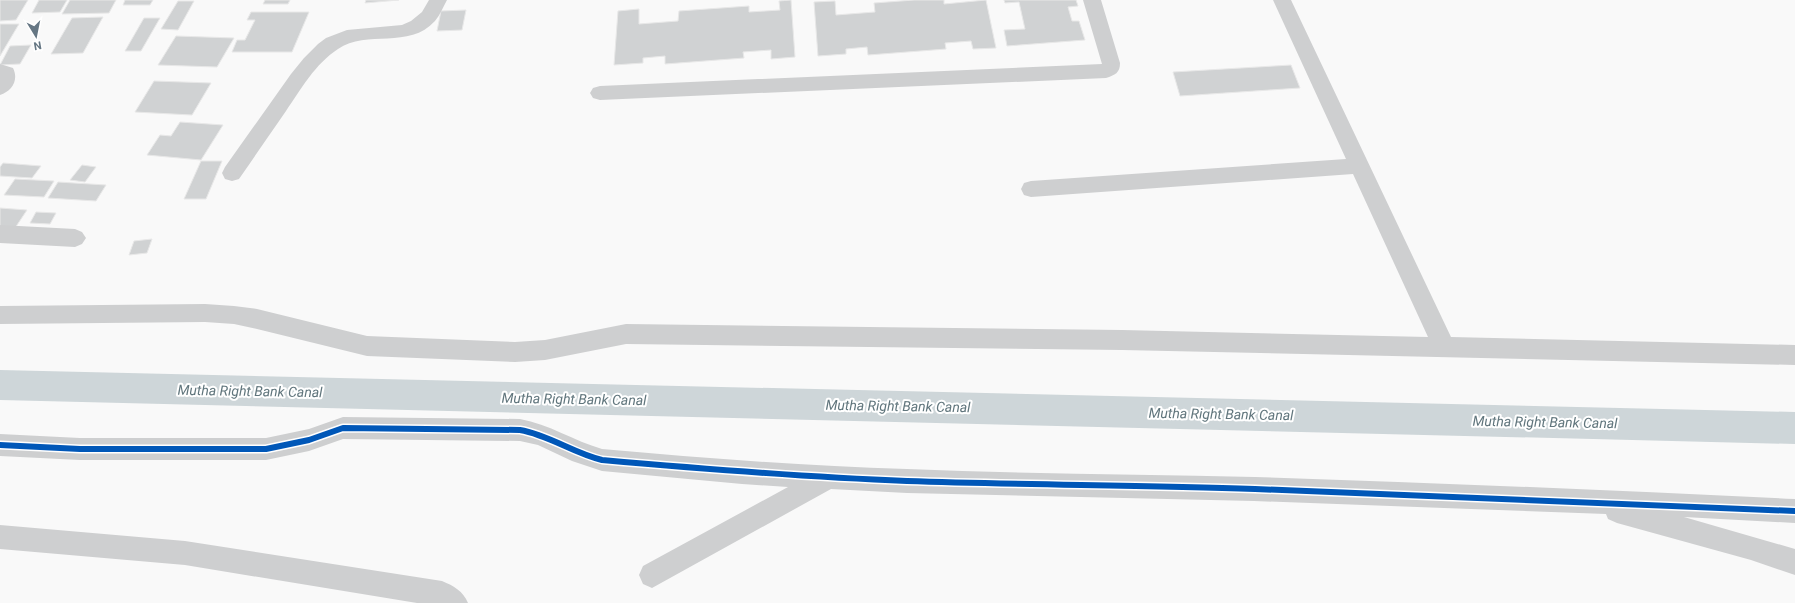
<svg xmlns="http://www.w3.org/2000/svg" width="1795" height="603" font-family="Roboto,sans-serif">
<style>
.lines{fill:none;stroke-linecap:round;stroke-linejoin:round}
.canal{fill:#ced6d9;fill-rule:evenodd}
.building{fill:#d0d2d3;stroke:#e8e8e8}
.minor{fill:#cecfd0;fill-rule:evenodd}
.cycleway-casing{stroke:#fff;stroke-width:9}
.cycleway{stroke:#0057b8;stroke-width:6}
.labels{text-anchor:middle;stroke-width:4;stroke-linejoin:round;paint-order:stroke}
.water-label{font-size:14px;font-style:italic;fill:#60757c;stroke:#fff}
</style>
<rect width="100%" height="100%" fill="#f9f9f9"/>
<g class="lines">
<!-- canal -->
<path class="canal" d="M0,370L1795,412V444L0,400Z"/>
</g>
<!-- building -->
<path class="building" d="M0,0H28L16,20L0,21Z
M39,0H67L60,12L32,13Z
M70,0H116L109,13L62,14Z
M125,0H153L150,5H123Z
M265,0H290L288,4H263Z
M366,0H399L365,3Z
M791,0L795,57L771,59V50L743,52L744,58L665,64V56L643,58V63L614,65L618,11L639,9V24L678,21L679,11L749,6V12L780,10L779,1Z
M914,0H944V4L986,0L996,48L973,49L971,41L945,43L946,49L868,55L867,47L846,49V54L818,56L814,2L835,1L836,15L875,12L874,3Z
M1004,0H1076L1078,6L1068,7L1072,21H1079L1085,40L1007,46L1004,30L1025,29L1019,2L1005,3Z
M178,1H194L178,30L161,29Z
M466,10L462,30L437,31L441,11Z
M251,12H309L292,52H232L237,40H245L255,20H247Z
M103,17L83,53L51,54L72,18Z
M144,18H160L141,51H125Z
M0,24H19L0,56Z
M176,36L234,38L217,67L158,65Z
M31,45L20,64L0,65L10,46Z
M1291,65L1300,88L1180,96L1173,72Z
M154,81L211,83L192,115L135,112Z
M180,122L223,125L201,160L147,155L160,135L171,136Z
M201,161H222L206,199H184Z
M3,163L41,166L32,178L0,176V167Z
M82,165L96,167L85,182L70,180Z
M15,179L54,181L44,197L4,195Z
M58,182L106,185L96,201L48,198Z
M0,208L27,210L15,228L0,227Z
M36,212L56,213L50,224L30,223Z
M152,239L147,253L129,255L134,241Z"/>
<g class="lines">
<!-- minor -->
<path class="minor" d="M429,0H447C443,7 440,15 435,21C409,50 367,29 338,49C315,64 301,89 286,111C270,134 255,156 239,179L232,181L225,179L222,173L225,167L291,74L304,58L318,44L326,38L347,30L402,25L411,21L422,12Z
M1083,0H1101L1120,63C1120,73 1115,75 1106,78L600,100L593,98L590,93L593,88L600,86L1102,64Z
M1273,0H1291L1451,337L1795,345V365L1122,350L626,344L545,360L515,362L367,356L257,329L234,324L205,322L0,324V306L205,304L234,306L257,309L367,336L515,342L545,340L626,324L1122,330L1428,337L1353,174L1031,197L1024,195L1021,189L1024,183L1031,181L1346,159Z
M0,64L13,68C19,80 12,91 0,95Z
M0,225L75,229L82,232L86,238L82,244L75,247L0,243Z
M343,417L520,419C549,424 574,441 602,449C704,458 805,466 907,469C1023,474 1139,474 1255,477C1435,483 1615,490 1795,499V523L1684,517L1795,549V575L1751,560L1617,523L1608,519L1606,514L1254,501L907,493L831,489L652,588L643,584L639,575L643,566L788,487L742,484L602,471L572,461L538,445L520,441L343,439L309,451L266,460H80L0,456V434L80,438H266L309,429Z
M0,525L185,541L442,581C454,586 463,591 468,603H417L185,565L0,549Z"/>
<defs>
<path id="cycleway" d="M0,445L80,449H266L309,440L343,428L520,430C549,435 573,453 602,460C704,469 805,477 907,481C1023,485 1139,485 1255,489C1435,495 1615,502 1795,511"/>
</defs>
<!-- cycleway casing -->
<use href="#cycleway" class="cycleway-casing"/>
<!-- cycleway -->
<use href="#cycleway" class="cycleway"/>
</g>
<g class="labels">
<!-- water labels -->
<g class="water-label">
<text transform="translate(250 391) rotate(1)" y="5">Mutha Right Bank Canal</text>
<text transform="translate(574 399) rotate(1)" y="5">Mutha Right Bank Canal</text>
<text transform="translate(898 406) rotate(1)" y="5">Mutha Right Bank Canal</text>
<text transform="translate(1221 414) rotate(1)" y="5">Mutha Right Bank Canal</text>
<text transform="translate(1545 422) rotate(1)" y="5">Mutha Right Bank Canal</text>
</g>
</g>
<!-- north arrow -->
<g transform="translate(36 36) rotate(170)" stroke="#ffffff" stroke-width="3" paint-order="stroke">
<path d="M0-3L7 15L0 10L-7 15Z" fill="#657683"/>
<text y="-6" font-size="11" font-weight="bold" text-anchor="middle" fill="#657683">N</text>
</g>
</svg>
